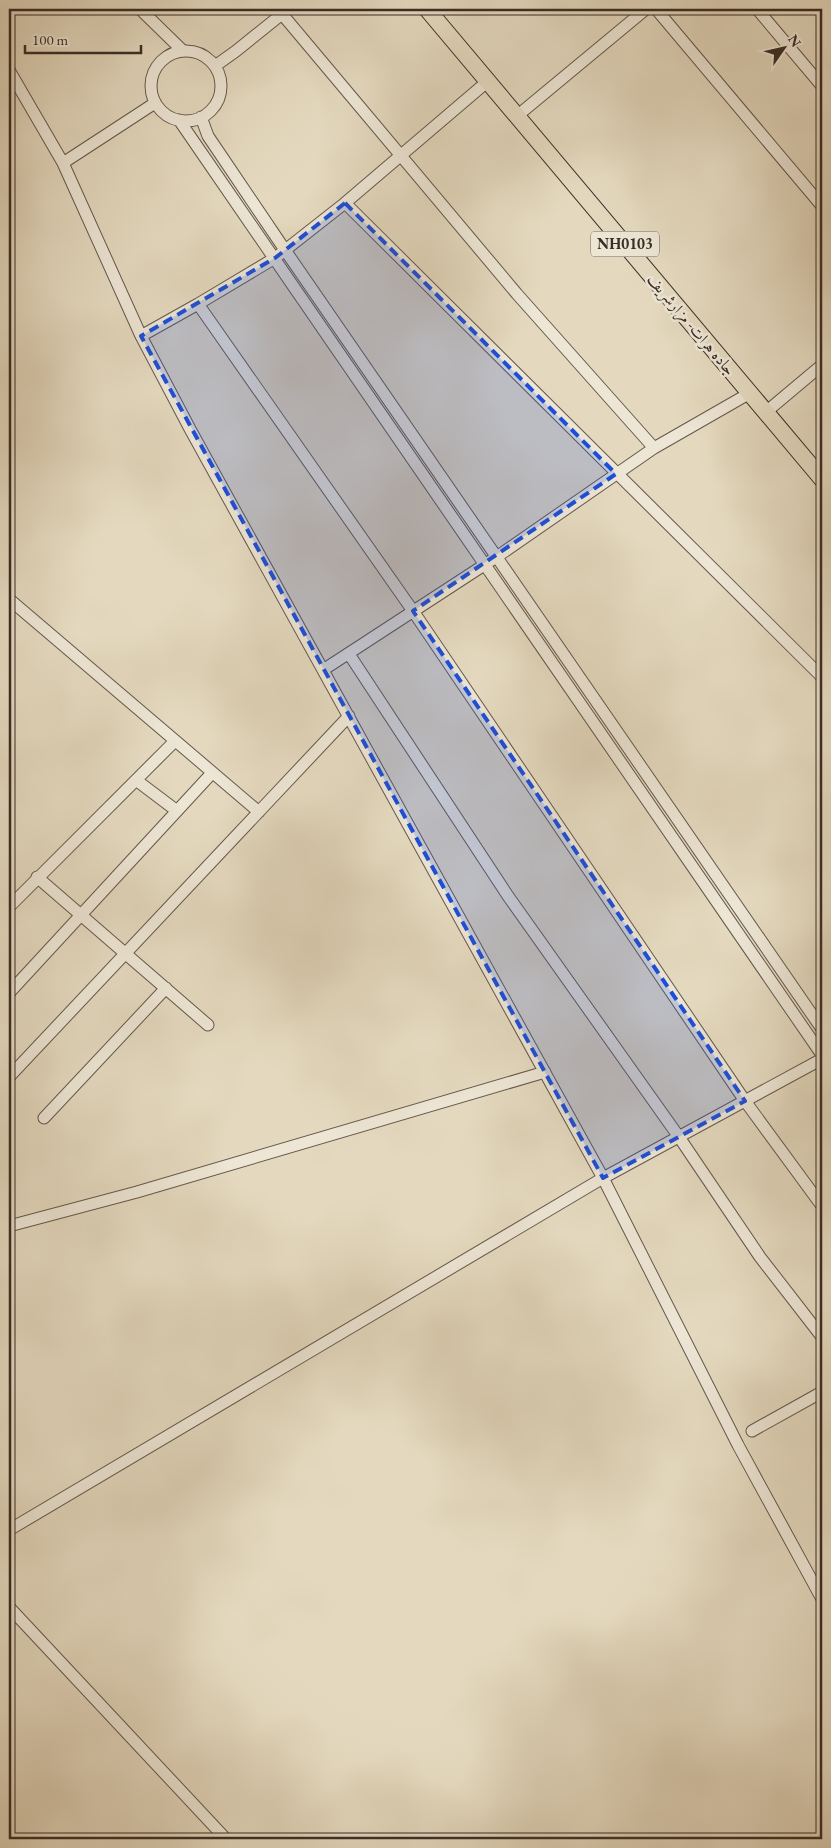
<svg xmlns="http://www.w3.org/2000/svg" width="831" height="1848" font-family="'EB Garamond',Amiri,serif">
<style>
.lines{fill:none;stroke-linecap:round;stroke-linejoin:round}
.minor-casing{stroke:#64584d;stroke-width:13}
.highway-casing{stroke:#392d27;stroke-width:18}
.minor{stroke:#ede6d5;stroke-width:11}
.highway{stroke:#e4d9bf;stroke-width:16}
.marked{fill:#1d4ed8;fill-opacity:0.2;stroke:#1d4ed8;stroke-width:4;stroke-dasharray:10 6;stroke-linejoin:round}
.labels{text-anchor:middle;stroke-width:5;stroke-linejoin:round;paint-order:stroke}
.shield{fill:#ede6d5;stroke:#6f645b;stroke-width:1}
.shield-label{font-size:15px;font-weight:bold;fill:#392d27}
.street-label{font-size:16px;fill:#392d27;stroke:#ede6d5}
</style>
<rect width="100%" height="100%" fill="#e4d9bf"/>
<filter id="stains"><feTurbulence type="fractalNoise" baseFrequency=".004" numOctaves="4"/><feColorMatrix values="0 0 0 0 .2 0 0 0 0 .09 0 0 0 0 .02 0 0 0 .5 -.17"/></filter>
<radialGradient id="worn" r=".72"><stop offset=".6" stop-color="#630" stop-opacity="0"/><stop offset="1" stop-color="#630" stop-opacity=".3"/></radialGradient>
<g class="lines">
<defs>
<path id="minor" d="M140,9L182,50
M656,9L822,206
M757,9L822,86
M151 86a35 35 0 1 1 70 0a35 35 0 1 1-70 0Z
M215,66L236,51L282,14L517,294L654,448
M9,70L63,163L141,336L190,429L603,1178L738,1445L822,1599
M517,116L646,9
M201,117L208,136L285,250L822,1029
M179,120L822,1055
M63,163L155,103
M345,203L822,677
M198,304L413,611L745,1101L822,1206
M141,336L198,304L275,258L345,203L488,81
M766,412L822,365
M9,599L259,812
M349,654L508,896L679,1137L760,1257L822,1337
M323,670L498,556L654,448L750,393
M136,780L177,811
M37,877L208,1025
M9,907L175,741
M9,993L212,773
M9,1077L349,716
M44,1118L166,988
M9,1226L137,1192L545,1072
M752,1431L822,1392
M9,1530L603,1178L822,1059
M9,1607L226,1839"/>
<path id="highway" d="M427,9L822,479"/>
</defs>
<!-- minor casing -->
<use href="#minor" class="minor-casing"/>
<!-- highway casing -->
<use href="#highway" class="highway-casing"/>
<!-- minor -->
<use href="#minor" class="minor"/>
<!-- highway -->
<use href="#highway" class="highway"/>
</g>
<!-- marked area -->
<path class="marked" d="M345,203L616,474L413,611L745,1101L603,1178L141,336L275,258Z"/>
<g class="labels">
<!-- shield labels -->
<rect class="shield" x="591" y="231.5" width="68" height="25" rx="4"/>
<g class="shield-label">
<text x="625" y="249">NH0103</text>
</g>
<!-- street labels -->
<g class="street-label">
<text transform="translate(692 324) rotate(50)" y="6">جاده هرات- مزارشریف</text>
</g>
</g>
<!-- margin -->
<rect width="831" height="1848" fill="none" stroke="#e4d9bf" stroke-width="30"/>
<rect x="10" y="10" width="811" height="1828" fill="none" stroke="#392d27" stroke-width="2.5"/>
<rect x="15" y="15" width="801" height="1818" fill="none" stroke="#392d27"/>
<!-- north arrow -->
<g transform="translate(784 48) rotate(56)" stroke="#ede6d5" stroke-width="4" paint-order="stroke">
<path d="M0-4L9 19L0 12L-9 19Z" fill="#392d27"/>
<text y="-8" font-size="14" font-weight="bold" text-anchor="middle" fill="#392d27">N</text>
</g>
<!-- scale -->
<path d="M25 45v8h116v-8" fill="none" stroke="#392d27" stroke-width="2.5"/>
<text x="32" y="45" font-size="15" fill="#392d27" stroke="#ede6d5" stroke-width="4" paint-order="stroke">100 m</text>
<rect width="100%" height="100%" filter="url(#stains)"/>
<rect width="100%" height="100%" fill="url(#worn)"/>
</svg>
